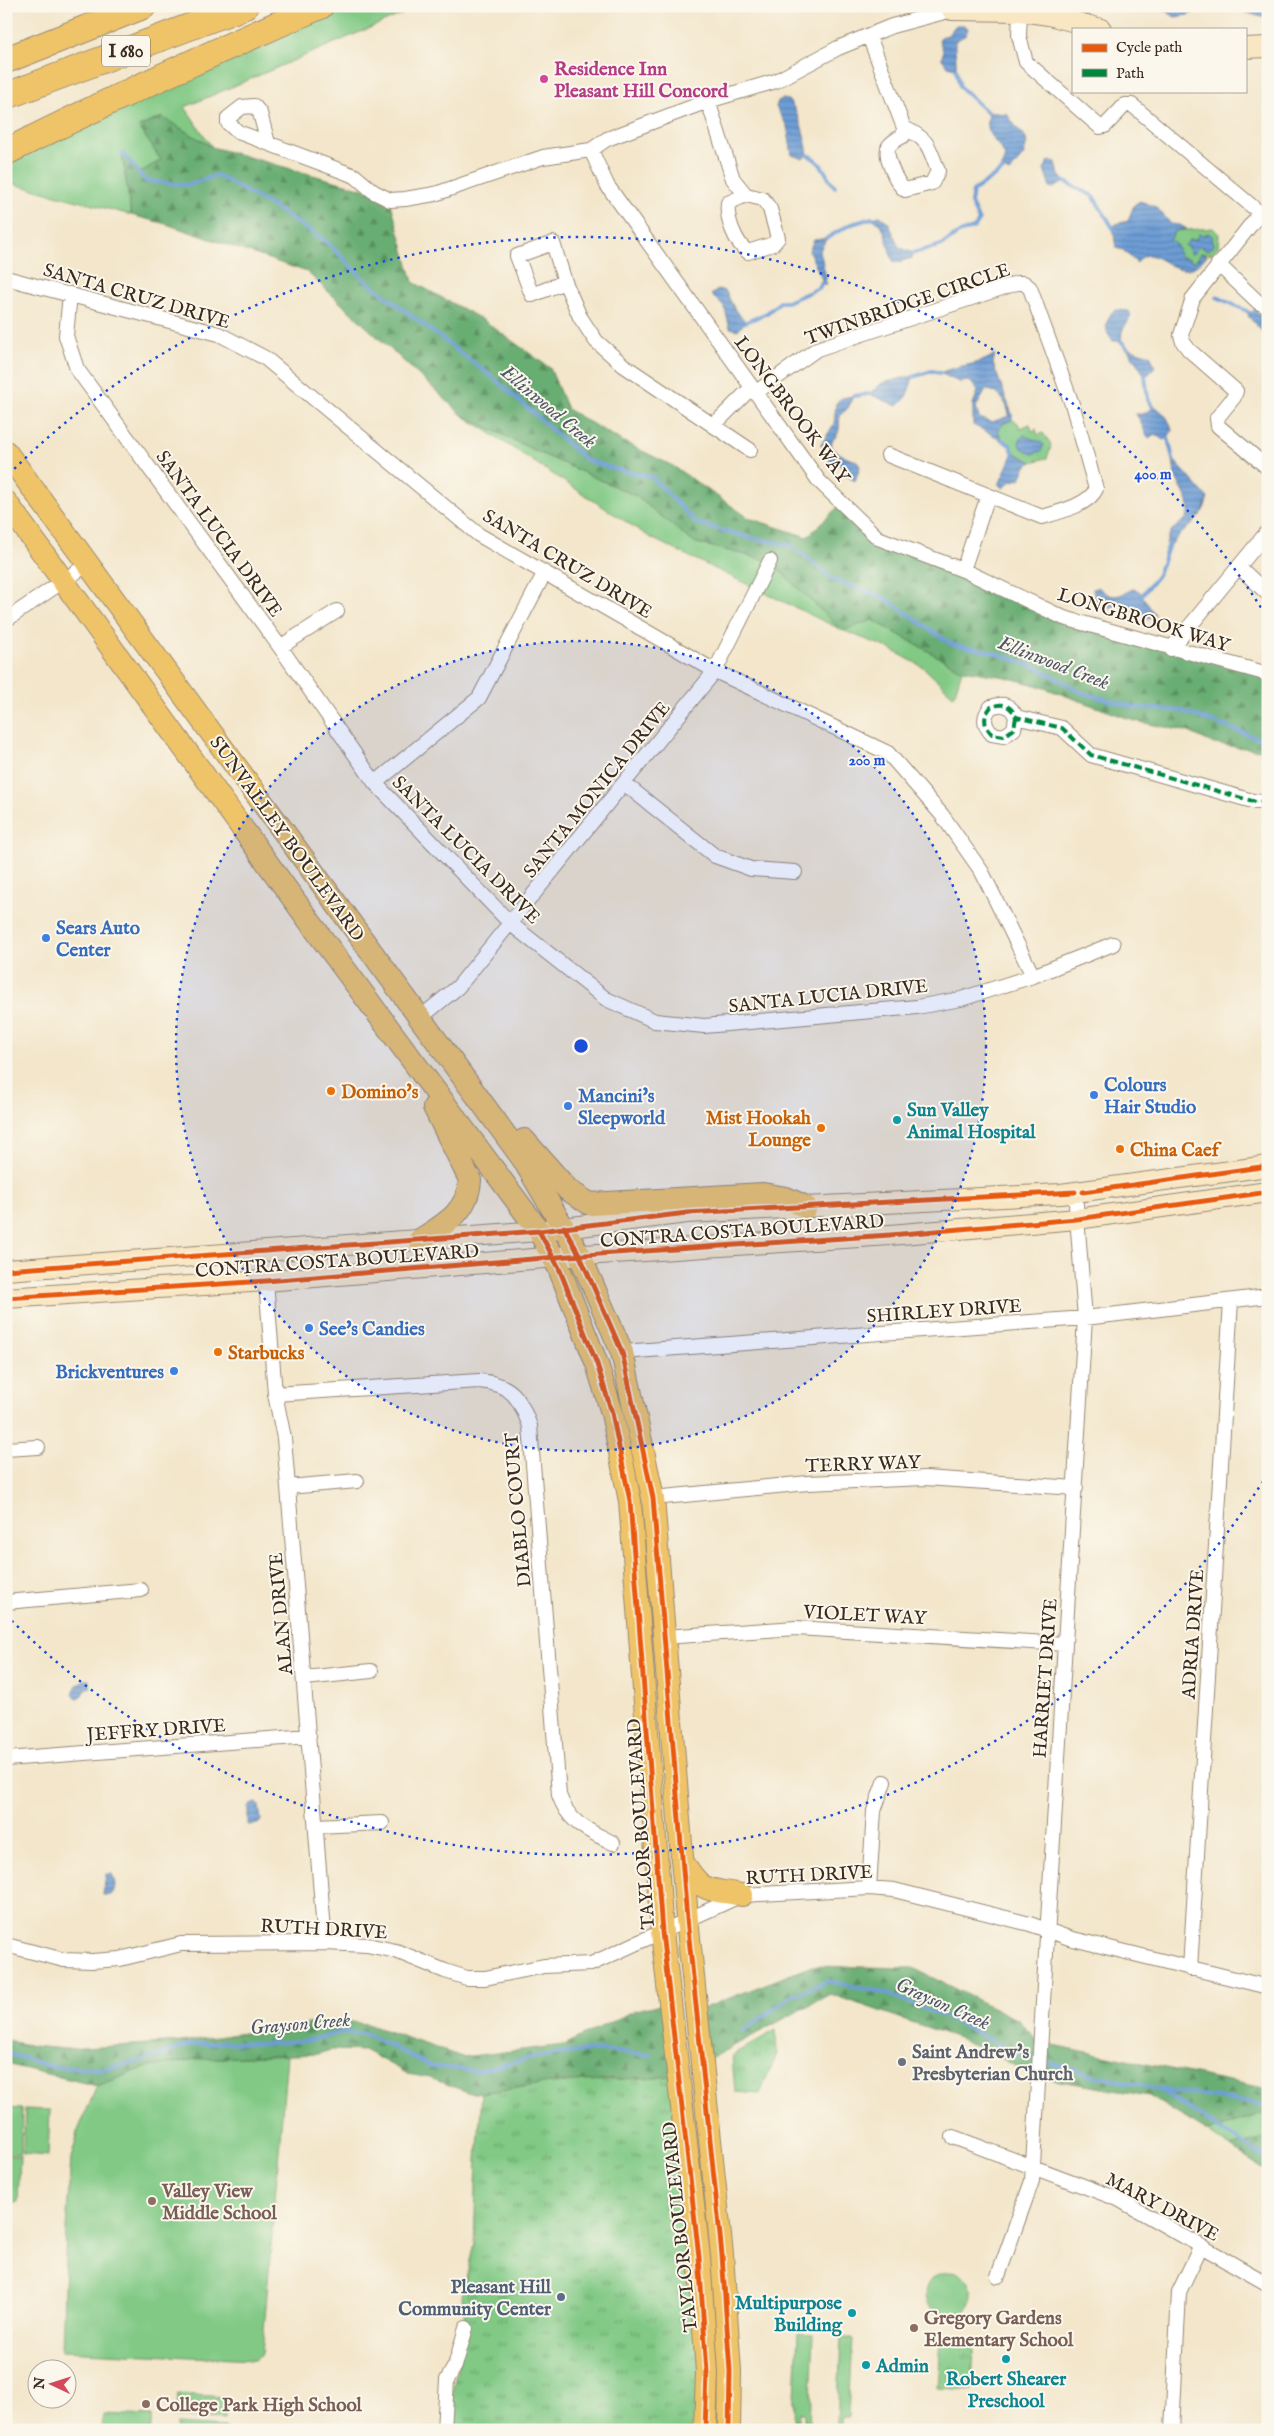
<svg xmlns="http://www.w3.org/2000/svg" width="1274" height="2436" font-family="'IM FELL English',serif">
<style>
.grass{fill:#81c985;stroke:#5e7a52}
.forest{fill:url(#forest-firs);stroke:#526c48}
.park{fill:url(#park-tufts);stroke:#5e7a52}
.water{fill:url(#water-rules);stroke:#54647a;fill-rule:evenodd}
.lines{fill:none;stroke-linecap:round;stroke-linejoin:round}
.stream{stroke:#6d9dd6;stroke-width:4}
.street-casing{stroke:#978874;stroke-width:16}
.secondary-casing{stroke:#978874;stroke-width:22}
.primary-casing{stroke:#978874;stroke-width:24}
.highway-casing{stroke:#978874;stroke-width:28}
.street{stroke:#fff;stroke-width:14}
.secondary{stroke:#f9e7c3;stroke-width:20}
.primary{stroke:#efc469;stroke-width:22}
.highway{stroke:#efc469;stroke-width:26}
.quiet{stroke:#00873e;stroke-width:4;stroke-dasharray:8 4;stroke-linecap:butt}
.cycleway-casing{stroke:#fbf7ec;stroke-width:8}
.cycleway{stroke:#e8590c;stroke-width:5}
.ring{fill:none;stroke:#1d4ed8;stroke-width:2.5;stroke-dasharray:2.5 5}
.hotel-dot{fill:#d1479c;stroke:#fbf7ec;stroke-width:2}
.shop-dot{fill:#3f7fe0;stroke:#fbf7ec;stroke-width:2}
.food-dot{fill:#e8710a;stroke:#fbf7ec;stroke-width:2}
.culture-dot{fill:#0f9aa8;stroke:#fbf7ec;stroke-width:2}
.worship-dot{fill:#6b7280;stroke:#fbf7ec;stroke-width:2}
.education-dot{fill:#8d6e63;stroke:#fbf7ec;stroke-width:2}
.service-dot{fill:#5c6f8a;stroke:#fbf7ec;stroke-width:2}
.labels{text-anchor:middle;stroke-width:4;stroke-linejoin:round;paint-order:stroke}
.shield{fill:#fbf7ec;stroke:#75685c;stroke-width:1}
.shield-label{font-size:18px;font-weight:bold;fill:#3b2a1e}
.hotel-label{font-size:19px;font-weight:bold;fill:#b23c85;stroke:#fbf7ec;text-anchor:start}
.street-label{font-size:19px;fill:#3b2a1e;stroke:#fbf7ec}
.shop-label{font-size:19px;font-weight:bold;fill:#366cbe;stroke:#fbf7ec;text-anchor:start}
.food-label{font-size:19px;font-weight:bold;fill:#c56008;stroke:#fbf7ec;text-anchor:start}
.culture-label{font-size:19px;font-weight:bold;fill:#0d838f;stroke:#fbf7ec;text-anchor:start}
.worship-label{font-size:19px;font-weight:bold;fill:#5b616d;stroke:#fbf7ec;text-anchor:start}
.education-label{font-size:19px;font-weight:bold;fill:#785e54;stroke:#fbf7ec;text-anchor:start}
.service-label{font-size:19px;font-weight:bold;fill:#4e5e75;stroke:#fbf7ec;text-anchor:end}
.water-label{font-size:20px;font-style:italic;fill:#4f5868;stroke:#fbf7ec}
.centre{fill:#1d4ed8;stroke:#fbf7ec;stroke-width:2.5}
.ring-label{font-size:15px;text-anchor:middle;font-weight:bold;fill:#1d4ed8;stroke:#fbf7ec;stroke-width:4;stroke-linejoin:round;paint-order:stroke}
</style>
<defs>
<pattern id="forest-firs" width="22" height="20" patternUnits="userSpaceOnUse" patternTransform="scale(1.25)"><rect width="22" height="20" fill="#68ad72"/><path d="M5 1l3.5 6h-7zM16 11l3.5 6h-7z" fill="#578d5d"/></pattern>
<pattern id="park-tufts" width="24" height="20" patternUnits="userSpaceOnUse" patternTransform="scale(1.25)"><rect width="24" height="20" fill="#81c985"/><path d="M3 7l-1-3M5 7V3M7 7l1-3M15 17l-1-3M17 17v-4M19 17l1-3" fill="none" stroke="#6ba36c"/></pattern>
<pattern id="water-rules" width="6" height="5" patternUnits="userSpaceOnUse" patternTransform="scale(1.25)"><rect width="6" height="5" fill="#6d9dd6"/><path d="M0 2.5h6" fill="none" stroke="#5b80ad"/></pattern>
</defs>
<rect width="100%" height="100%" fill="#fbf7ec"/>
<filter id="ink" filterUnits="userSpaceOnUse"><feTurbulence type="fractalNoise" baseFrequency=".02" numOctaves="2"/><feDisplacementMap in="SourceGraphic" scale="10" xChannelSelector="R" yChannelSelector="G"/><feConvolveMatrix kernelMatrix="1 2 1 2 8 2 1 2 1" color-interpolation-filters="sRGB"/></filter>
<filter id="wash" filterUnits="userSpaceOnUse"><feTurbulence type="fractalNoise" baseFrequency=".0096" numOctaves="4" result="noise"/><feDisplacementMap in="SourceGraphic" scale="20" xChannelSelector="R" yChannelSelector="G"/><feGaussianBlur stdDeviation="1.12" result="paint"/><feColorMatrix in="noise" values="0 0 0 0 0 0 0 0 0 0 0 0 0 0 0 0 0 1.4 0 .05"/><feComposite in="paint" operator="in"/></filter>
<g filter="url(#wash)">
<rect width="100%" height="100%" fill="#f3e6cb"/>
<!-- grass -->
<path class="grass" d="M320,6H421L185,107L212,147L162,117L139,127L161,160L139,173L122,154L131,215L6,182V152Z
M1213,228L1219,234L1218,247L1211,254L1201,253L1196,262L1180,257L1177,247L1170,240L1175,231Z
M462,415L540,453L636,496L693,542L770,561L802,591L873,620L962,670L954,696L923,667L888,648L842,630L651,538Z
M1012,420L1018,423L1020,428L1030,424L1032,431L1036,429L1038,435L1043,433C1052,446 1053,442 1047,458L1032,462L1013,452L1010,445L1001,439L998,430L1004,423Z
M287,2055L262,2354L254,2360L62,2351L66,2229L71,2159L79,2128L97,2086L144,2068L196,2059Z
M6,2108L22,2109L21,2154H6Z
M25,2109L50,2110L48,2156L23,2154Z
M1268,2111V2138L1231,2148L1207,2132Z
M6,2156H20L18,2202H6Z
M926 2294a23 23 0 1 1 46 0a23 23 0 1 1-46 0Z
M798,2333L814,2334L810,2423L805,2422V2413H800L799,2420H794Z
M841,2338H853L849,2417H842L841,2424H837Z
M178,2394L226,2397L225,2419L177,2417Z
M103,2414L151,2416V2430H102Z
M177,2424L225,2427V2430H177Z"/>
<!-- forest -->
<path class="forest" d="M162,117L212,147L374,192L390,200L413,282L483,320L550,368L567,409L620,440L673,466L749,518L807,537L842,503L878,538L1064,618L1268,674V751L1214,744L1189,732L1135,721L1039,686L1005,677L962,670L873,620L842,631L770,561L693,542L636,496L540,453L462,415L307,272L166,224L131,215L122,153L139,173L161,160L139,127Z
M812,1966L913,1968L1018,2020L1039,2042L1268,2089V2111L1207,2132L1149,2096L1037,2077L961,2039L830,1994L702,2063L696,2011Z
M670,2002L678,2076L551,2083L473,2094L430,2078L408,2074L366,2051L331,2050L317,2054L196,2059L144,2068L97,2086L6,2064V2040L33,2046L65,2049L180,2042L337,2020L367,2024L462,2057L563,2045L636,2010Z
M1268,2138V2172L1231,2148Z"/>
<!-- park -->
<path class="park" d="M776,2030L777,2054L760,2094L735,2092L732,2055Z
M678,2076L705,2430H444L466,2328L462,2296L474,2243L477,2160L482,2093L551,2083Z
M941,2341L974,2343L972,2390L938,2388Z"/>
<!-- water -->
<path class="water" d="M1158,6H1206L1188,15L1175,17Z
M1224,6H1268V19Z
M956,25H964L968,28L966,35L955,41C954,50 957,58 956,69L948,66L942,59L943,50L939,40L941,37L948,35Z
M782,99L788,100C799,110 806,140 808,155L802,158L792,155L787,126L776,107L778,101Z
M987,112L1007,114L1016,127L1025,136L1027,143L1023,156L1009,172L1001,167L1005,157C1001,143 980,133 989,116Z
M1052,161L1056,162L1059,175L1065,182L1053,188L1050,187L1044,169L1048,162Z
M1140,201L1156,207L1171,224L1180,225L1187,229L1175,231L1170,240L1177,246L1180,257L1188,258L1193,262L1198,259L1201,253L1207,255C1177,295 1155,235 1137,263L1123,250L1116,248L1113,228L1116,224L1128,221L1134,205Z
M880,216L888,222L899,247L913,253L912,258L895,263C885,249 891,229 872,218Z
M1208,233L1213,237L1211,240L1214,246L1207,250L1199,246L1194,253L1191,254L1188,247L1185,246L1189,240H1196L1199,234L1203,236Z
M827,238L820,250L826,278L825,286L809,251L814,240Z
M719,289L726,292L735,310L746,322L738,330L730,328L724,306L711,295Z
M1114,310L1129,311L1131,316L1122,331L1121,341H1113C1103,330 1105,321 1114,310Z
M1247,311L1268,317V338L1249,317Z
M1127,348L1150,355L1155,366L1149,374L1145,376Z
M995,354L993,364L1012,414V420L1004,423L998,430L1001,439L973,425V404L978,391L970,381L959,382L940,373C957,364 978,367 995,354ZM986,390C1000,390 1008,405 1009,416L992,422L979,418L976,407Z
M907,377H913C910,387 906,402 897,406L869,394L882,383Z
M853,396L848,408L840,415C839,420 840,429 838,433C834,440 830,440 832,449L847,458L857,461L860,467L855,481L845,475V471L838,463L829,460L821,445L834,424L836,403L842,398Z
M1155,407C1165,413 1169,419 1172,430L1168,438L1163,440L1155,434L1149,438C1142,430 1143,421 1135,414H1143Z
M1024,435C1031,440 1038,439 1044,445L1041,451L1032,454L1020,447L1019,441Z
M1013,452L1032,462L1026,466L1020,479L1009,482L1004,488L999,485Z
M1173,459L1208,498C1201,524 1184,527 1171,545L1166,543L1171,531L1187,518L1189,511L1188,501L1175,475Z
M1098,587C1113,600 1116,597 1133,589L1139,591L1155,615L1148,619L1124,605C1103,607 1098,617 1093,589Z
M84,1680H89L91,1687L85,1689L81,1697L77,1699L73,1693L77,1685Z
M257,1803L259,1806L261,1821L258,1824L248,1825V1807L250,1804Z
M106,1874H112C115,1880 117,1889 111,1895H103Z"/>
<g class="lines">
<!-- stream -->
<path class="stream" d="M956,69L960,87L987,112
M122,153L146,181L189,185L217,175L272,206L328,243L365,280L496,380L586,460L615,469L652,477L696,523L750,538L791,545L834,580L885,598L951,644L992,652L1038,668L1083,693L1134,707L1182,711L1268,742
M808,155C825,164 824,174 835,187
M1065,182L1093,196L1113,228
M827,238L849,225L872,218
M913,253L942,245L957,234L975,227L979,221L971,203L973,191L1003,170
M1217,297L1247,311
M1254,312L1260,306
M746,322L767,313L780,302H787L819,288L822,282
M1121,341L1127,348
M1145,376L1148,399L1153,407
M913,377L932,371L940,373
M853,396L869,394
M1168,438L1173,459
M1001,439L1010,445L1013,452
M1142,595L1158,575L1169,544
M743,2031L793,1995L828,1981L885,1993L952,2020L1017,2054L1035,2059
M6,2053L53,2067L101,2069L145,2060L189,2045L222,2042L261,2044L311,2040L343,2032L366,2034L431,2066L478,2071L534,2057L592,2050L651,2055
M1042,2061L1096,2076L1159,2089L1268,2160
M1161,2089L1268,2106"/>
</g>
</g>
<g filter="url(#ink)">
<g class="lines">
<defs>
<path id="street" d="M1020,11L1019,36L1026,62L1093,121L1100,127L1105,126L1125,105H1132L1260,213L1193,298L1181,335L1183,342L1189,350L1236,391L1234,397L1217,418L1218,426L1268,468
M869,36L904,128L903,136C899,138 892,142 889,146C883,155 897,184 905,190L932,183L938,171C929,147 929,139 904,128
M708,101L733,179L746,195L763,199L770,209L778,238L773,244L748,252C735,243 726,218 728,203L746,195
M268,143L260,113L254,106L242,107L228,118V123L238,132L355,176L374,192L390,200L405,199L435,194L543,157L591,150L607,139L708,101L776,81L838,48L892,26L952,10
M591,150L607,185L819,481L878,538L963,570L1064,618L1268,674
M1218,264L1258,302L1268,307
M6,278L219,334L265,358L479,535L715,671L888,753L942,815L982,872L1033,976
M565,282L532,295L517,256L553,243L565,282L580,317L596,341L623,365L750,450
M70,294L66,336L77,369L280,647L375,783L511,924L606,999L655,1021L704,1026L917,1007L961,999L1033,976L1113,944
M755,393L817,349L1017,283H1024L1030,288L1073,407L1096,489C1089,505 1059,512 1042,517L888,455
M713,426L751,388
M1239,567L1268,594
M963,570L988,496
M6,620L88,564
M280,647L337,611
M1171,649L1268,531
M1016,717L1014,729L1004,736L992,734C983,725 983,716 991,707C1003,702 1011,705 1016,717L1062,728L1091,755L1256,802L1268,801
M375,783L479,698L544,574
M625,784L715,856L751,869L795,872
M420,1018L458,987L715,671L770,561
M266,1281L275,1394L284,1438L325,1943
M622,1352L1085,1318L1268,1296
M275,1394L479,1381C512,1384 519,1397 530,1426L559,1795C569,1824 588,1830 613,1843
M6,1449L38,1447
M288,1487L357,1481
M653,1498L808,1483L925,1478L1076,1488
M6,1602L141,1590
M664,1637L796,1628L1064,1644
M305,1678L371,1671
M6,1759L309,1736
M316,1826L382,1823
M869,1888L874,1811L884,1782
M6,1945L64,1960L92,1961L120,1959L181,1944L325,1943L367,1945L396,1951L445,1971L467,1978H485L544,1966L591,1964L742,1895L869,1888L894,1890L1030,1924L1069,1938L1268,1987
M1190,1969L1231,1301
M953,2137L1118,2199L1268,2284
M998,2276L1032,2181L1085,1318L1075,1192
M444,2430L447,2380L455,2366L466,2328
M1172,2430L1179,2292L1201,2246"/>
<path id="secondary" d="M952,10L1020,11L1049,15L1101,29
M1245,48L1268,47
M6,1270L539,1231L687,1213L1061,1194L1268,1166
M6,1298L266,1281L569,1256L890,1235L1077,1219L1268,1192"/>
<path id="primary" d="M6,452L523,1159L580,1256L622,1352L653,1498L687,1919L722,2255L730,2371L729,2430
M6,502L326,944L539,1231L559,1268L597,1364L612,1413L630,1501L662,1932L699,2257L707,2372L705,2430
M524,1140L568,1190L590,1204L763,1194L786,1198L806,1207
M420,1240C445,1224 468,1212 470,1180L434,1107
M682,1861C703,1894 705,1888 742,1895"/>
<path id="highway" d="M6,60L143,6
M6,96L245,6
M6,152C109,100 214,52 320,6"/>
</defs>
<!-- street casing -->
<use href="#street" class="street-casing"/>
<!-- secondary casing -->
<use href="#secondary" class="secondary-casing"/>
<!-- primary casing -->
<use href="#primary" class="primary-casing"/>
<!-- highway casing -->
<use href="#highway" class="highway-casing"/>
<!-- street -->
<use href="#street" class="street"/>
<!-- secondary -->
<use href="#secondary" class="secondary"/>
<!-- primary -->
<use href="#primary" class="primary"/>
<!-- highway -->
<use href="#highway" class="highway"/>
<!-- quiet -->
<path class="quiet" d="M1016,717L1014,729L1004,736L992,734C983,725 983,716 991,707C1003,702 1011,705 1016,717L1062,728L1091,755L1256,802L1268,801"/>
<defs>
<path id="cycleway" d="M1083,1192L1268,1166
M564,1227L580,1256L622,1352L653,1498L687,1919L722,2255L730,2371L729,2430
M539,1231L559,1268L597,1364L612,1413L630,1501L662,1932L699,2257L707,2372L705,2430
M6,1270L539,1231L687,1213L1075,1192
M6,1298L266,1281L569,1256L890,1235L1077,1219L1268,1192"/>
</defs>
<!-- cycleway casing -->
<use href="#cycleway" class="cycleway-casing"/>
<!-- cycleway -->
<use href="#cycleway" class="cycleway"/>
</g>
</g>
<!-- distance rings -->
<circle cx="581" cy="1046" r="405" fill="#1d4ed8" fill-opacity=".12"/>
<g class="ring">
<circle cx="581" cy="1046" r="405"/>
<path d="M1267 1475A809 809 0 0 1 9 1618M9 474A809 809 0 0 1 1267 617"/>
</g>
<!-- markers -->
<circle class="hotel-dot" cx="544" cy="79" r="5"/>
<g class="shop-dot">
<circle cx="46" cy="938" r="5"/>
<circle cx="1094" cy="1095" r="5"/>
<circle cx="568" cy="1106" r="5"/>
<circle cx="309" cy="1328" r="5"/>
<circle cx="174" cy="1371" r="5"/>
</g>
<g class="food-dot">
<circle cx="331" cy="1091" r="5"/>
<circle cx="821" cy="1128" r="5"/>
<circle cx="1120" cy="1149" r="5"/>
<circle cx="218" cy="1352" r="5"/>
</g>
<g class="culture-dot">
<circle cx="897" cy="1120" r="5"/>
<circle cx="852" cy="2313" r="5"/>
<circle cx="1006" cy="2359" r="5"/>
<circle cx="866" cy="2365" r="5"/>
</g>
<circle class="worship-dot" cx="902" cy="2062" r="5"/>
<g class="education-dot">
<circle cx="152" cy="2201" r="5"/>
<circle cx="914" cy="2328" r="5"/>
<circle cx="146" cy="2404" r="5"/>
</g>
<circle class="service-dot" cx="561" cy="2297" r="5"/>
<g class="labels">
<!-- shield labels -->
<rect class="shield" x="102" y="35.5" width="48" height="31" rx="4"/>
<g class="shield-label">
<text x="126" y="57">I 680</text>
</g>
<!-- hotel labels -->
<g class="hotel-label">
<text x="554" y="75">Residence Inn<tspan x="554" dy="22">Pleasant Hill Concord</tspan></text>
</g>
<!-- street labels -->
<g class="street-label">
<text transform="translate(137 295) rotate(16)" y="7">SANTA CRUZ DRIVE</text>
<text transform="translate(907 303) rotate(-19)" y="7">TWINBRIDGE CIRCLE</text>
<text transform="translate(793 409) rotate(53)" y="7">LONGBROOK WAY</text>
<text transform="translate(220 533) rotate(54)" y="7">SANTA LUCIA DRIVE</text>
<text transform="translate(568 563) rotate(31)" y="7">SANTA CRUZ DRIVE</text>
<text transform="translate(1144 619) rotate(17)" y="7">LONGBROOK WAY</text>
<text transform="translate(596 789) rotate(-51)" y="7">SANTA MONICA DRIVE</text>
<text transform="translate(288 838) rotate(54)" y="7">SUNVALLEY BOULEVARD</text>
<text transform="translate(467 849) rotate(45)" y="7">SANTA LUCIA DRIVE</text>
<text transform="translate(828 995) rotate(-6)" y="7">SANTA LUCIA DRIVE</text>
<text transform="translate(742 1230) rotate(-4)" y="7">CONTRA COSTA BOULEVARD</text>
<text transform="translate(337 1260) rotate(-4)" y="7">CONTRA COSTA BOULEVARD</text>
<text transform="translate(944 1310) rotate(-4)" y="7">SHIRLEY DRIVE</text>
<text transform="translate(863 1463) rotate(-2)" y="7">TERRY WAY</text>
<text transform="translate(517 1510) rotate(-95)" y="7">DIABLO COURT</text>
<text transform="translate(280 1614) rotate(-95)" y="7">ALAN DRIVE</text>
<text transform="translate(865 1614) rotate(3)" y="7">VIOLET WAY</text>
<text transform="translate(1192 1634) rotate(-86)" y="7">ADRIA DRIVE</text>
<text transform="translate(1044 1678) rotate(-86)" y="7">HARRIET DRIVE</text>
<text transform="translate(156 1729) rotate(-4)" y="7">JEFFRY DRIVE</text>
<text transform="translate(640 1824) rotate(-94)" y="7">TAYLOR BOULEVARD</text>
<text transform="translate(809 1874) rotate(-3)" y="7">RUTH DRIVE</text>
<text transform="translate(324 1928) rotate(3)" y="7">RUTH DRIVE</text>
<text transform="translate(1163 2206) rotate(28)" y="7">MARY DRIVE</text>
<text transform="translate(679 2227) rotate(-96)" y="7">TAYLOR BOULEVARD</text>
</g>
<!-- shop labels -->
<g class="shop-label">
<text x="56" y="934">Sears Auto<tspan x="56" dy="22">Center</tspan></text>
<text x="1104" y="1091">Colours<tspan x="1104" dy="22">Hair Studio</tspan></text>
<text x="578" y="1102">Mancini's<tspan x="578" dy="22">Sleepworld</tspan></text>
<text x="319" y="1335">See's Candies</text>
<text x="164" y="1378" text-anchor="end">Brickventures</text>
</g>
<!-- food labels -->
<g class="food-label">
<text x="341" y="1098">Domino's</text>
<text x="811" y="1124" text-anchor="end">Mist Hookah<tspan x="811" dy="22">Lounge</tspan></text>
<text x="1130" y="1156">China Caef</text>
<text x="228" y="1359">Starbucks</text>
</g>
<!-- culture labels -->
<g class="culture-label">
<text x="907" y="1116">Sun Valley<tspan x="907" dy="22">Animal Hospital</tspan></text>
<text x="842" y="2309" text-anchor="end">Multipurpose<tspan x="842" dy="22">Building</tspan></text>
<text x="876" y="2372">Admin</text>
<text x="1006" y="2385" text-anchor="middle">Robert Shearer<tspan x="1006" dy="22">Preschool</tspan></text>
</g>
<!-- worship labels -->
<g class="worship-label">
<text x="912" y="2058">Saint Andrew's<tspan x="912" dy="22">Presbyterian Church</tspan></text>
</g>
<!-- education labels -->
<g class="education-label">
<text x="162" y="2197">Valley View<tspan x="162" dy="22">Middle School</tspan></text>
<text x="924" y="2324">Gregory Gardens<tspan x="924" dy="22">Elementary School</tspan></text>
<text x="156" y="2411">College Park High School</text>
</g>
<!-- service labels -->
<g class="service-label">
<text x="551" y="2293">Pleasant Hill<tspan x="551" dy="22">Community Center</tspan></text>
</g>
<!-- water labels -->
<g class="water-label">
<text transform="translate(549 406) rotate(40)" y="7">Ellinwood Creek</text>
<text transform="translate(1054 662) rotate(21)" y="7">Ellinwood Creek</text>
<text transform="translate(943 2003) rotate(24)" y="7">Grayson Creek</text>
<text transform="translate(300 2023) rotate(-5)" y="7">Grayson Creek</text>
</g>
</g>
<circle cx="581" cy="1046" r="8" class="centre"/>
<g class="ring-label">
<text x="1153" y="479">400 m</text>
<text x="867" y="765">200 m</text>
</g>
<!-- margin -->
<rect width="1274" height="2436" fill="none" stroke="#fbf7ec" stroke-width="25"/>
<!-- legend -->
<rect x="1072" y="28" width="175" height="65" fill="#fbf7ec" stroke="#aea59a"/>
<rect x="1082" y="44" width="25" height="8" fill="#e8590c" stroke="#aea59a"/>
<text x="1116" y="52" font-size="15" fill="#3b2a1e">Cycle path</text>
<rect x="1082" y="69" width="25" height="8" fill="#00873e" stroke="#aea59a"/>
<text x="1116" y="78" font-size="15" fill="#3b2a1e">Path</text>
<!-- north arrow -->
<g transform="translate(52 2384) rotate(274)"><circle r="24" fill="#fbf7ec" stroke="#aea59a"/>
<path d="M0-4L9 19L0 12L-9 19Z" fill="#d1495b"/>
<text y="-8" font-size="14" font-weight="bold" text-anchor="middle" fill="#3b2a1e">N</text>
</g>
</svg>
